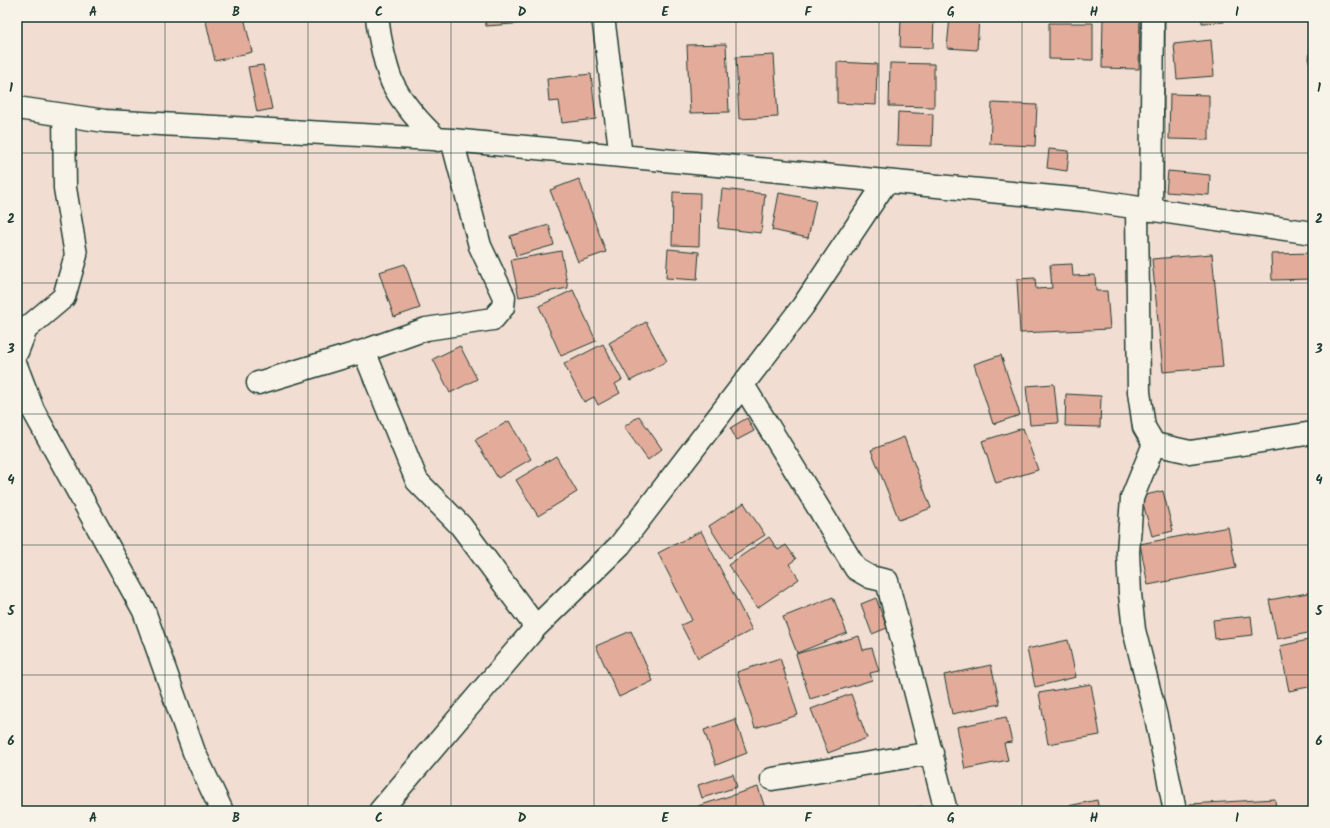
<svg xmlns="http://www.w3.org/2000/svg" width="1330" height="828" font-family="Kalam,sans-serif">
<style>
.building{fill:#e3ab9a;stroke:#1f3d34}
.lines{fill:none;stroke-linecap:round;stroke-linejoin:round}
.minor-casing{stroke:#1f3d34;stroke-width:25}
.minor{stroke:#f7f3e8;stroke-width:22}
.grid{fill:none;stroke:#1f3d34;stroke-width:1;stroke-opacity:0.55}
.neatline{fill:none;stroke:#1f3d34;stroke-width:1.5}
.grid-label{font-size:13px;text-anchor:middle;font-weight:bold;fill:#1f3d34}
</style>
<rect width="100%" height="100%" fill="#f1ddd1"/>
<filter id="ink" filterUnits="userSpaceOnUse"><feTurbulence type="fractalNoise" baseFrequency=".025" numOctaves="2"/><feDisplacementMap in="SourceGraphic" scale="8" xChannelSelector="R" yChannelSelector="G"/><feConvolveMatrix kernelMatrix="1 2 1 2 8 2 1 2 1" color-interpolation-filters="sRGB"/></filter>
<g filter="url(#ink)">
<!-- building -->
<path class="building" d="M205,17H244L252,52L215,61Z
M485,17H552V21L486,26Z
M852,17H870L852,20Z
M901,17H934L933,48L900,47Z
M950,17H979L977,50L947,48Z
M1103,17H1140L1139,69L1102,68Z
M1202,17H1224V22L1202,23Z
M1312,17H1313V62H1309Z
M1049,23H1093V60L1049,59Z
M1211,40L1214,76L1177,79L1174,44Z
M726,44L729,112L690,113L687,45Z
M774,55L778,117L739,119L736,57Z
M837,62L877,64L876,105L837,103Z
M890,63L934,64V107L889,106Z
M263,65L272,109L257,112L248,67Z
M591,74L596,119L562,123L559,101L549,102L547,79Z
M1170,94L1209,95V140L1169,139Z
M992,103L1037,105L1035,146L990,144Z
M898,112L933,114L932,146L897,145Z
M1049,149L1069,151L1067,171L1047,168Z
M1168,171L1210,175L1209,195L1166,192Z
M579,179L606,252L578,262L550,190Z
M722,189L765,194L761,233L718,228Z
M673,192L700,193L699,246L672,245Z
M779,193L816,200L808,238L772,230Z
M549,225L554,245L516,256L510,236Z
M668,249L699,252L697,280L666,278Z
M561,251L568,288L519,297L511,260Z
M1313,253V279L1272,280L1271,254Z
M1212,254L1223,367L1163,372L1152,259Z
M405,264L420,308L394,317L379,272Z
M1072,264L1073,276L1095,275L1096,291H1107L1110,329L1020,333L1017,279L1035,278L1036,289L1052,288L1050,265Z
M573,290L596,341L561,356L539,306Z
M646,322L667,361L630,381L609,343Z
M603,344L622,380L615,384L620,393L598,405L594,397L584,402L564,364Z
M460,346L477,379L450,393L433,359Z
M1001,355L1020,415L993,424L974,364Z
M1054,384L1058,423L1030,425L1026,386Z
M1066,394L1101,396L1100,427L1065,426Z
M639,416L662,449L648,460L624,427Z
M747,418L754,431L737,440L730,428Z
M509,421L531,459L498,478L475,440Z
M1023,428L1038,470L996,483L982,441Z
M904,437L931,508L899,520L871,450Z
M556,456L577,492L538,516L516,480Z
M1163,491L1173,531L1152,536L1141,496Z
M744,503L765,535L729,558L709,526Z
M1228,527L1236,568L1148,585L1140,544Z
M701,531L752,630L698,658L681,625L692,620L658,553Z
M769,537L778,550L786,545L796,559L789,564L799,579L757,608L728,565Z
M1313,592V632L1277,639L1269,600Z
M833,597L847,633L797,653L783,617Z
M876,598L887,628L872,634L861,604Z
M1251,616L1253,635L1215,639L1213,620Z
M631,631L653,681L619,697L596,646Z
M859,636L863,650L872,648L879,671L870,673L872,680L810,699L796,654Z
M1313,639V686L1289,691L1280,646Z
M1068,640L1076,677L1035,687L1027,649Z
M780,658L798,715L755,728L737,672Z
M991,665L1000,704L952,714L944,675Z
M1091,684L1100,735L1048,744L1039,693Z
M851,694L867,738L828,753L811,709Z
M1006,717L1012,742L1004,743L1008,760L965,769L957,727Z
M735,719L747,753L716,765L704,730Z
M733,774L737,787L702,798L698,785Z
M758,787L766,811H699L698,806Z
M1275,799L1276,811H1190V804Z
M1097,800L1099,811H1055L1054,809Z
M922,806L923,811H895Z"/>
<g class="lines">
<defs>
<path id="minor" d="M377,17C379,35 386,73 395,88C406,108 421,124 438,140
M603,17L621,156
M17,108L105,121L452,140L1085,200L1313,233
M1137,208L1139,392L1144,427L1154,444L1190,452L1313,433
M1151,210L1153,17
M364,351L417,481L461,526L536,627
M17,352L26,329L64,297L76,255L65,188L64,115
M17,368L33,410L144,611L194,752L222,811
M258,383L364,351L426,329L493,319L503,307L504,297L480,246L452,140
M743,385L856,569L870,577L887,581L946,811
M1154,444L1132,498L1128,552L1130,594L1134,630L1156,717L1175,811
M772,779L932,753
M380,811L536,627L620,545L803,306L886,182"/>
</defs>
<!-- minor casing -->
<use href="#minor" class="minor-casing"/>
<!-- minor -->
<use href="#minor" class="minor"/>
</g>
</g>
<!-- grid -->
<path class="grid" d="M165,17V811M308,17V811M451,17V811M594,17V811M736,17V811M879,17V811M1022,17V811M1165,17V811M17,153H1313M17,283H1313M17,414H1313M17,545H1313M17,675H1313"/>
<!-- margin -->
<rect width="1330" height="828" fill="none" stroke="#f7f3e8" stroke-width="44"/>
<rect x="22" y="22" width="1286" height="784" class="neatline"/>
<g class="grid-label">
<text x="93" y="16">A</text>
<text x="236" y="16">B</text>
<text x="379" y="16">C</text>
<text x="522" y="16">D</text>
<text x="665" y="16">E</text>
<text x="808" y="16">F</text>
<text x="951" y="16">G</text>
<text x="1094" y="16">H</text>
<text x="1237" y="16">I</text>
<text x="11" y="92">1</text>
<text x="1319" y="92">1</text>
<text x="11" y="223">2</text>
<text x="1319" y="223">2</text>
<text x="11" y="353">3</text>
<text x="1319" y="353">3</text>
<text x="11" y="484">4</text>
<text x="1319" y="484">4</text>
<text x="11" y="615">5</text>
<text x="1319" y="615">5</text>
<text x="11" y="745">6</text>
<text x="1319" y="745">6</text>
<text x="93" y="822">A</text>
<text x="236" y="822">B</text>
<text x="379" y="822">C</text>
<text x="522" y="822">D</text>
<text x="665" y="822">E</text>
<text x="808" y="822">F</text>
<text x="951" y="822">G</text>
<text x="1094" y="822">H</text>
<text x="1237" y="822">I</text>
</g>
</svg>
